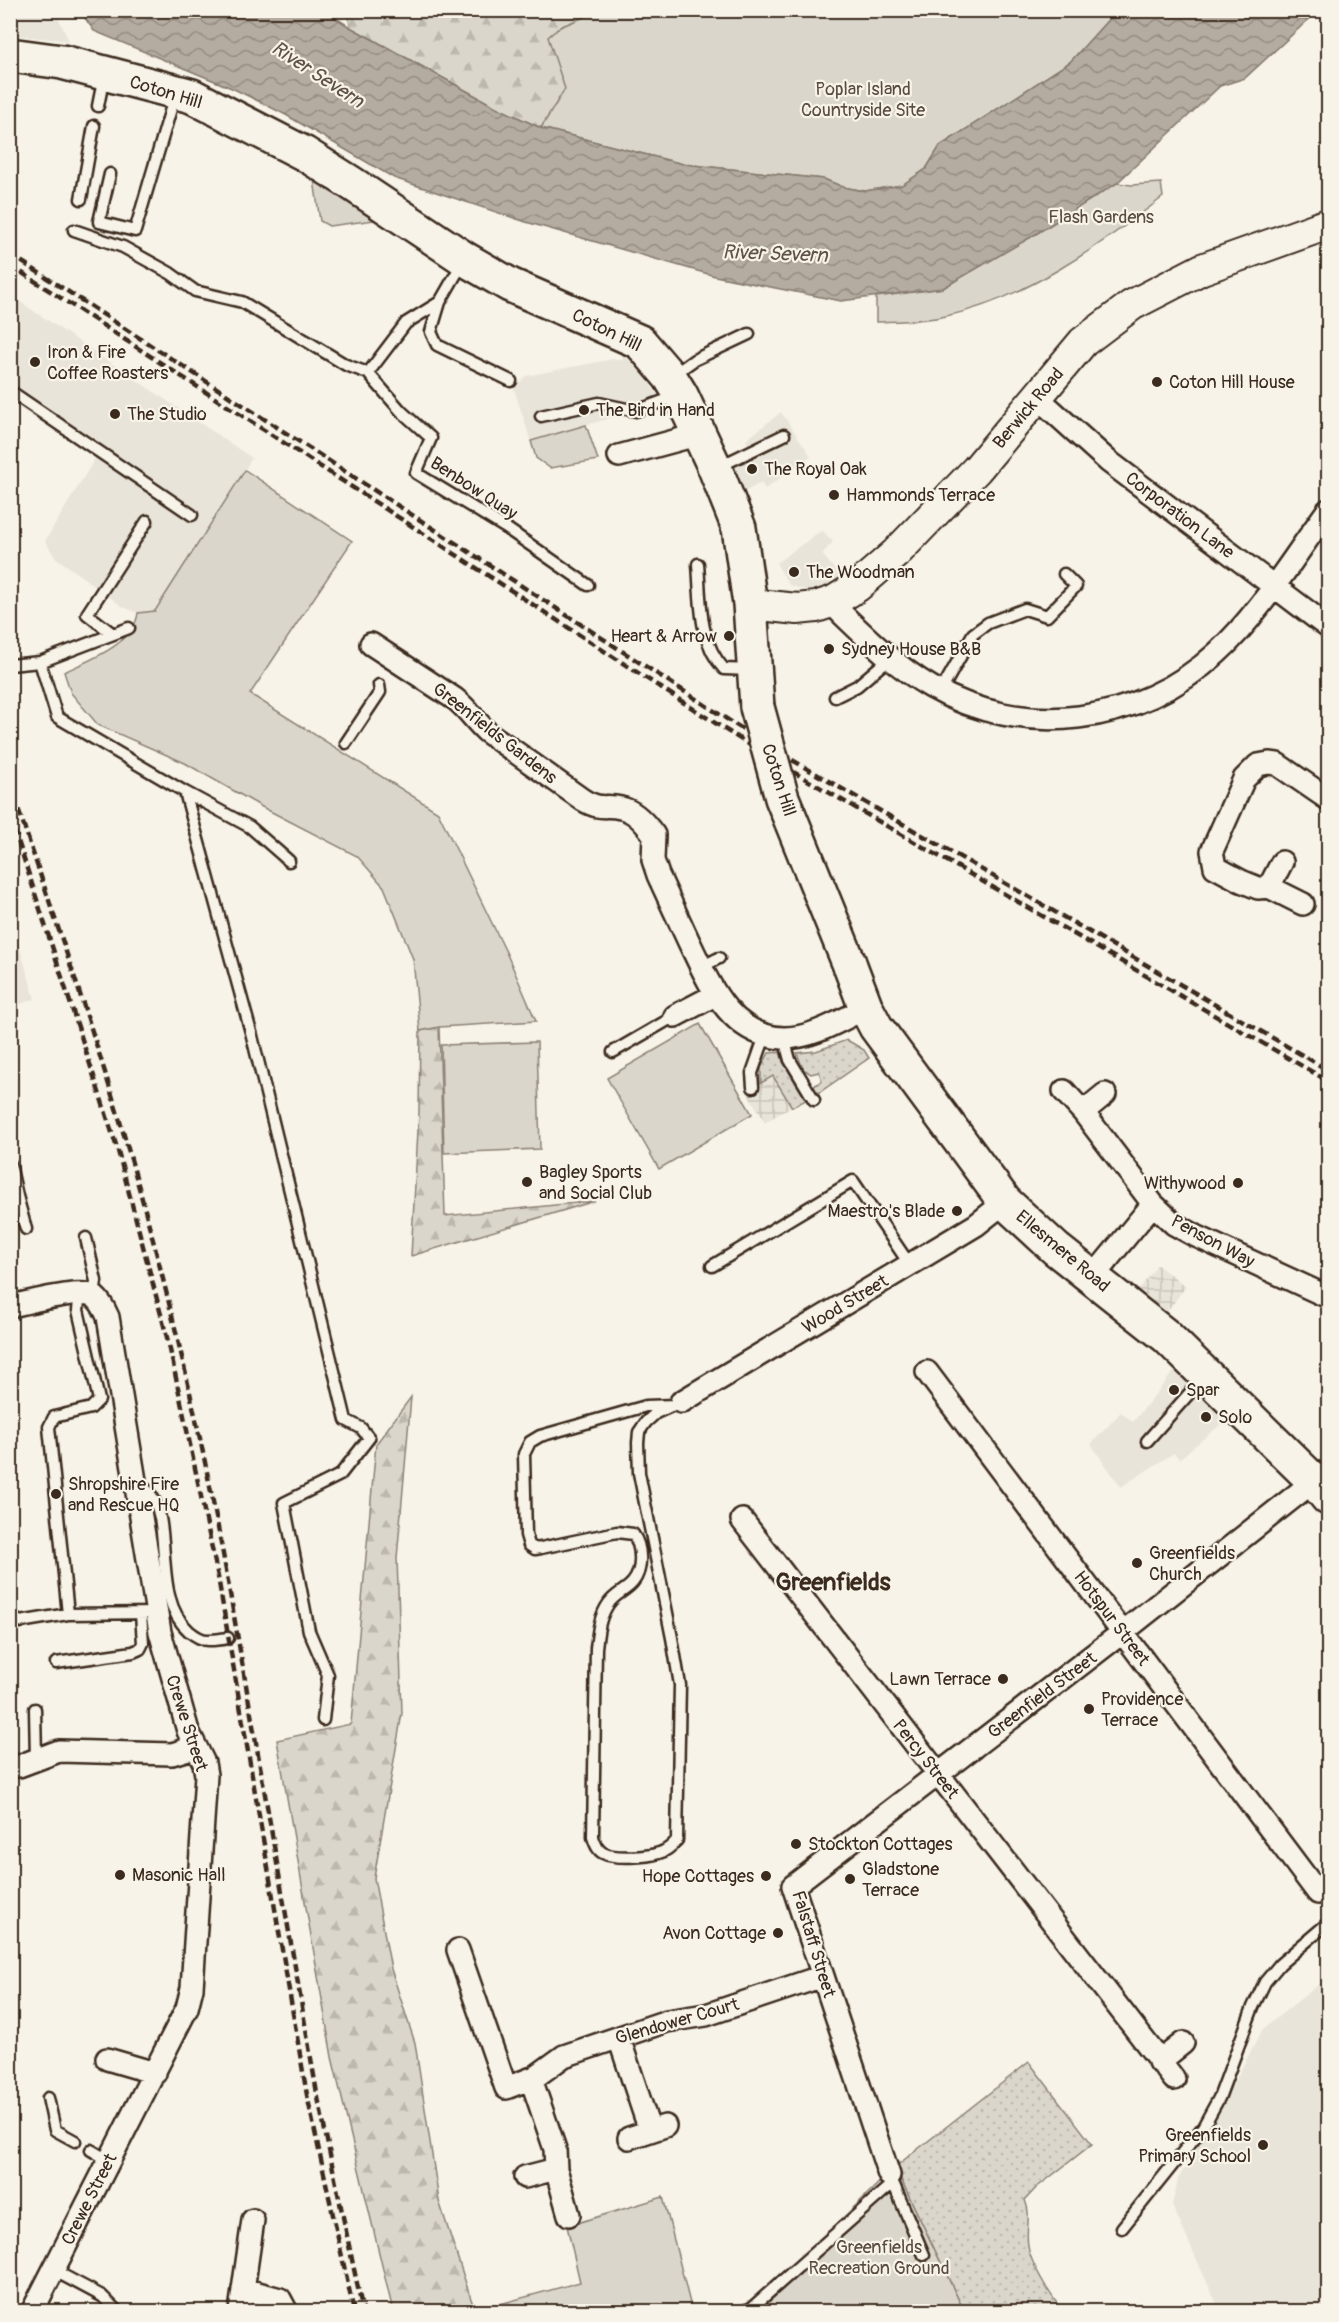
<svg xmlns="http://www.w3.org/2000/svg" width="1339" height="2322" font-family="Pangolin,sans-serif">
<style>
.built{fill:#e9e4d9}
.industrial{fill:url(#industrial-grid)}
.grass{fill:url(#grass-dots);stroke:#8b8074;stroke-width:1.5}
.forest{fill:url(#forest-firs);stroke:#8b8074;stroke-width:1.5}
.green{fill:#dbd6cb;stroke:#8b8074;stroke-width:1.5}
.water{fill:url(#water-waves);stroke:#84786c;stroke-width:1.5}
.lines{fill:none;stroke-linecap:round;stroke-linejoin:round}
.lane-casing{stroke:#3b2a1e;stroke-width:15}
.street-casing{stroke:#3b2a1e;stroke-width:26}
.secondary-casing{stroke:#3b2a1e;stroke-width:34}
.primary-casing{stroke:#3b2a1e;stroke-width:38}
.lane{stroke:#f7f3e8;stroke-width:10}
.street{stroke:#f7f3e8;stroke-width:21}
.secondary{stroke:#f7f3e8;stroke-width:30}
.primary{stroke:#f7f3e8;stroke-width:33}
.rail{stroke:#3b2a1e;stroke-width:4.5;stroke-dasharray:9 4.5;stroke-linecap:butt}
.primary-bridge-casing{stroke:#3b2a1e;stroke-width:38;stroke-linecap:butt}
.primary-bridge{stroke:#f7f3e8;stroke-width:33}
.poi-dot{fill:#3b2a1e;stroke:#f7f3e8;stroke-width:2}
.labels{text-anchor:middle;stroke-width:4.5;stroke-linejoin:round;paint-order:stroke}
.park-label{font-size:18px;fill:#5b4c41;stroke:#f7f3e8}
.street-label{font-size:18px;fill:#3b2a1e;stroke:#f7f3e8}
.poi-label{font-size:18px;fill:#3b2a1e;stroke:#f7f3e8;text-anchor:start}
.water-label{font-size:20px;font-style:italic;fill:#5f5145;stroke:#f7f3e8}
.district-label{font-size:24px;font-weight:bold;fill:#3b2a1e;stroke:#f7f3e8}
</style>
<defs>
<pattern id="industrial-grid" width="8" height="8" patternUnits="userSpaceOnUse" patternTransform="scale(1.5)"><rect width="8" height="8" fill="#e9e4d9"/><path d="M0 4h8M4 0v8" fill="none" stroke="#c9c4ba"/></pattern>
<pattern id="grass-dots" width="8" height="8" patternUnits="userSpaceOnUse" patternTransform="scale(1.5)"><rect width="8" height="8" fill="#dbd6cb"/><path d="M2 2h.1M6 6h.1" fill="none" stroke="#bdb8ae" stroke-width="1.8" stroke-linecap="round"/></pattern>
<pattern id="forest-firs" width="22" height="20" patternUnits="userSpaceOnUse" patternTransform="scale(1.5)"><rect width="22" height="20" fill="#dbd6cb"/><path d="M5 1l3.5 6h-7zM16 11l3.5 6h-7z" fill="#bdb8ae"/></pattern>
<pattern id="water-waves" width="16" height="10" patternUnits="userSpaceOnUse" patternTransform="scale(1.5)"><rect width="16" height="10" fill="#b4aca0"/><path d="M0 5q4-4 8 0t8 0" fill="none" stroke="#948c82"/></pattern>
</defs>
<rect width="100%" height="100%" fill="#f7f3e8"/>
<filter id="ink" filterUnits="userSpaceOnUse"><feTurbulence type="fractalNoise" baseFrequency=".0167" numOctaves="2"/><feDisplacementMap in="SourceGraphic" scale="12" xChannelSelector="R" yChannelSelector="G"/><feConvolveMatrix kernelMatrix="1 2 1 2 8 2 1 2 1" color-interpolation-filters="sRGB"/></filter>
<g filter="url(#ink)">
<!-- built -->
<path class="built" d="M11,10L55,11L69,41L11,35Z
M10,295L252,458L155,611L138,613L123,607L55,557L45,541L96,457L11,403Z
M626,350L665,405L624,417L621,415L586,425L598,460L550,468L536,458L514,389L526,376L613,359L622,360Z
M781,412L811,456L765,489L761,483L744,492L726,454L748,446L746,440Z
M822,530L833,542L822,554L843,580L832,588L807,591L789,585L776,563Z
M18,942L35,999L11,1007V944Z
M1175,1370L1232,1415L1179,1459L1174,1453L1121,1487L1091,1444L1121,1412L1133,1422Z
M1328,1977V2311H1220L1172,2205L1178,2179L1219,2110L1263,2029Z"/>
<!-- industrial -->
<path class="industrial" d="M773,1075L792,1107L765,1122L747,1092Z
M1157,1265L1186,1286L1167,1312L1138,1291Z"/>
<!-- grass -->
<path class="grass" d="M847,1040L864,1050L869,1058L817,1094L814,1091V1086L822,1081L819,1072L811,1074L803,1069L797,1053L816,1051Z
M780,1052L783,1062L806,1100L792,1107L773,1076L761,1083V1068L769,1053Z
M1029,2062L1092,2144L1036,2188L1025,2200C1032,2217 1025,2228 1028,2246C1030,2263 1052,2298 1063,2311H964L895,2167Z"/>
<!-- forest -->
<path class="forest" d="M348,11H599L560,27L565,89L541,128L496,107L350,27Z
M439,1027L445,1216L595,1201L411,1256L419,1113L420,1031Z
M411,1397L397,1558L402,1713L374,1878L391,1969L415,2043L439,2201L475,2311H393L332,2057L277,1740L351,1724L376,1444Z"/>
<!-- green -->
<path class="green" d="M599,11H1116L1070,62L940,146L926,169L902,185L865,191L843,187L824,179L683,164L541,128L565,89L548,37L560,27Z
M313,173L382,219L329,226L320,221Z
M1117,183L1131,185L1161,183L1163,197C1101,245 1024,300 946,316C924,321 899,321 876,322V297L943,288L1031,237Z
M586,425L598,460L550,468L536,458L531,441Z
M245,470L352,541L250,694L438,812L506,952L536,1021L439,1027L420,1031L413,959L384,887L357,856L262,807L185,763L98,725L71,693L64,672C90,660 134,644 138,613L155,611Z
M700,1024L752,1114L659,1169L607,1078Z
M537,1042L540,1149L444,1153L441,1045Z
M895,2167L964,2311L719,2312L748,2302L804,2256Z
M663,2197L692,2311H475L580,2282L567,2226Z"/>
<!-- water -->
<path class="water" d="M80,11H325L350,27L496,107L541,128L683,164L824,179L843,187L865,191L902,185L926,169L940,146L1070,62L1116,11H1312L1308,20L1245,78L1220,86L1117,183L1031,237L943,288L841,301L715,276L526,222L394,178L286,115L234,89L94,31Z"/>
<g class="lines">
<defs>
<path id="lane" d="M98,106L104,76
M110,174L99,222L135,231L175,95
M81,199L94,126
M74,230L123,247L170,273L195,291L242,302L346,365L368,373L401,411L431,438L416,473L506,528L588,585
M440,302L431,332L437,345L511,381
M368,373L406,323L440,302L463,262
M673,375L694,360L749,334
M10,391L192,515
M541,416L599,403L636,411L677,396
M718,467L784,435
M698,564C701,600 698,641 724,669L751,670
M113,634L87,614L147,521
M40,662L57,717L185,792L250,827L289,861
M10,665L40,662L129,628
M941,691L973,634L988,623L1025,609L1047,616L1076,586L1064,574
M835,697L857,686L890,658
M346,743L380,692L379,685
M185,792L252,1036L346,1420L361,1428L369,1438L340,1475L284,1503L309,1631L328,1675L323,1720
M701,967L719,958
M784,1038L790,1060L814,1100
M613,1052L675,1016
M753,1087L752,1073L765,1036
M10,1164L17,1196L10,1197
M17,1196L26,1229
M86,1238L96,1281L94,1296
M712,1266L853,1181L910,1265
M674,1405L646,1406L540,1436L530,1442L524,1454L526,1535L529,1545L535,1549L541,1548L617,1532L633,1534C642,1546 643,1570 633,1582C627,1590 615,1594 609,1603C599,1617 598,1632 596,1648L593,1837C595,1843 597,1850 603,1853C614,1859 647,1857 659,1853C667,1851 672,1846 677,1840L680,1685L672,1638L639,1473L638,1443L639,1432L646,1422L656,1413L681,1402
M1147,1441L1203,1378
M136,1487L146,1489C177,1519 149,1596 189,1631C195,1636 202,1641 210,1640C216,1640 222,1639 228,1638
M68,1614L49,1427L54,1417L91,1408L99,1400L78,1310L80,1293
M12,1617L20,1622L68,1614L157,1613
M56,1663L133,1652L140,1649L143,1643L141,1614
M35,1709L36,1759
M48,2098L55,2130L75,2141
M91,2150L108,2160
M891,2178L924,2255
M1122,2228L1203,2127L1219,2098L1253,2007L1265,1982L1280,1964L1328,1923
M53,2270L102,2296L118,2312
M747,2312L893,2183"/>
<path id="street" d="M1037,397L1108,461L1328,627
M619,456L700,434
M834,601L837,609C866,637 895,666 931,687C1023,740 1139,725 1217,653C1258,616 1295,555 1328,510
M371,644L455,699C468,709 475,721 487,732L583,800C602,811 604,804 621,808C634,810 646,824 654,835L653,860L658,875C668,897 679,920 689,942C709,983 730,1037 784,1038C813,1038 841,1020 866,1008
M1269,887L1282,862
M1303,904L1269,887L1258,888L1241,881L1215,867L1212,851L1244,779L1258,765L1269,763L1277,764L1328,799
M675,1016L715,995
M1064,1091L1083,1112L1153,1204
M1083,1112L1105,1094
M1093,1277L1153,1204L1174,1224L1196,1236L1328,1297
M10,1306C28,1303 81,1287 95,1297C101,1302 105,1310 108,1317L160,1632L188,1731L204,1763L206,1775L192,1988L187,2008L32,2312
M927,1372L1318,1893
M681,1402L976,1225L1005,1202
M742,1520L1174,2079
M10,1766H19L59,1751L172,1754L195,1747
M458,1950L506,2088L535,2077L564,2056L667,2021L706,2015L823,1976
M619,2038L650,2131
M107,2059L155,2073
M1159,2062L1183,2043
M531,2079L555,2149L556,2169L569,2215
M629,2138L665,2126
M889,2175L793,1886L1123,1632L1314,1481
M525,2177L556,2169
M243,2289L280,2299L287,2312
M240,2311L253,2220"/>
<path id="secondary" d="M750,604L797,609L816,607L834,601L858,586L896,553L977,469L1083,342L1132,305L1202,269L1328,224"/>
<path id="primary" d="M10,55L62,62L192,96L305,154L351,183L465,259L510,285L640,342L670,377L681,395L715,468L739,528L750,604L757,707
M849,963L866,1008L876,1027L1005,1202L1056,1249L1166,1336L1314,1481L1328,1498"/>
</defs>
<!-- lane casing -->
<use href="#lane" class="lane-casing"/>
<!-- street casing -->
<use href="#street" class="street-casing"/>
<!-- secondary casing -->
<use href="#secondary" class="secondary-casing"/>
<!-- primary casing -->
<use href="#primary" class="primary-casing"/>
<!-- lane -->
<use href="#lane" class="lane"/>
<!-- street -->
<use href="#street" class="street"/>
<!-- secondary -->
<use href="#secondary" class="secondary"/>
<!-- primary -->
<use href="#primary" class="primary"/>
<!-- rail -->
<path class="rail" d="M10,254L736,725L794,761L1328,1070
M10,265L729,732L790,770L1328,1081
M10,784C55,920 103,1056 141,1195C175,1320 204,1448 227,1576L317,2093L363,2312
M10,816L118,1151L169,1345L218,1577L307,2095L354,2312"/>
<defs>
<path id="primary-bridge" d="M757,707L782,798L849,963"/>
</defs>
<!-- primary-bridge casing -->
<use href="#primary-bridge" class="primary-bridge-casing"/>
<!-- primary-bridge -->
<use href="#primary-bridge" class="primary-bridge"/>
</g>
</g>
<!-- markers -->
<g class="poi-dot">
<circle cx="35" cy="362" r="6"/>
<circle cx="1157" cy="382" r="6"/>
<circle cx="584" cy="410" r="6"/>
<circle cx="115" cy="414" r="6"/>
<circle cx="752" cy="469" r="6"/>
<circle cx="834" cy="495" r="6"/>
<circle cx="794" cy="572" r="6"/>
<circle cx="729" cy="636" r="6"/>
<circle cx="829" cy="649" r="6"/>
<circle cx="527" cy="1182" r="6"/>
<circle cx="1238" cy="1183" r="6"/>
<circle cx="957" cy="1211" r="6"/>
<circle cx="1174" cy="1390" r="6"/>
<circle cx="1206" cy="1417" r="6"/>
<circle cx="56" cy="1494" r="6"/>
<circle cx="1137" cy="1563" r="6"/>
<circle cx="1003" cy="1679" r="6"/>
<circle cx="1089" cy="1709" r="6"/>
<circle cx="796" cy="1844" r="6"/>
<circle cx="120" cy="1875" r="6"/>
<circle cx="766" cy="1876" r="6"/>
<circle cx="850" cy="1879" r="6"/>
<circle cx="778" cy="1933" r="6"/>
<circle cx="1263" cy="2145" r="6"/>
</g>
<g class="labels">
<!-- park labels -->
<g class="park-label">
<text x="863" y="95">Poplar Island<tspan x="863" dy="21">Countryside Site</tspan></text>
<text x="1101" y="223">Flash Gardens</text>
<text x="879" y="2253">Greenfields<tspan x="879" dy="21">Recreation Ground</tspan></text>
</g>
<!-- street labels -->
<g class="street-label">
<text transform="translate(166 92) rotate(17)" y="6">Coton Hill</text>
<text transform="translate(607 330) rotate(26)" y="6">Coton Hill</text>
<text transform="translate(1028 408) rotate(-50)" y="6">Berwick Road</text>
<text transform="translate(474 488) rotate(33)" y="6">Benbow Quay</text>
<text transform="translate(1180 515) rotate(37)" y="6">Corporation Lane</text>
<text transform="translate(495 733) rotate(38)" y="6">Greenfields Gardens</text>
<text transform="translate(779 780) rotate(72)" y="6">Coton Hill</text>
<text transform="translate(1213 1241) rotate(28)" y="6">Penson Way</text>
<text transform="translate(1063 1251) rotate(40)" y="6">Ellesmere Road</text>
<text transform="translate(845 1304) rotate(-31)" y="6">Wood Street</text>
<text transform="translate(1112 1618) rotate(53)" y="6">Hotspur Street</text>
<text transform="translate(1042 1695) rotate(-37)" y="6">Greenfield Street</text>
<text transform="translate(187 1723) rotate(72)" y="6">Crewe Street</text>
<text transform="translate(926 1759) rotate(52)" y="6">Percy Street</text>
<text transform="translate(814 1944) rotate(73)" y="6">Falstaff Street</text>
<text transform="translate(677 2021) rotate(-16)" y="6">Glendower Court</text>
<text transform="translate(89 2199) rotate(-63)" y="6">Crewe Street</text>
</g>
<!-- poi labels -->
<g class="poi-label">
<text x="47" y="358">Iron &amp; Fire<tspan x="47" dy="21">Coffee Roasters</tspan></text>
<text x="1169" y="388">Coton Hill House</text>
<text x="596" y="416">The Bird in Hand</text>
<text x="127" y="420">The Studio</text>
<text x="764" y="475">The Royal Oak</text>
<text x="846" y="501">Hammonds Terrace</text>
<text x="806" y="578">The Woodman</text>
<text x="717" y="642" text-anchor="end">Heart &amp; Arrow</text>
<text x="841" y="655">Sydney House B&amp;B</text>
<text x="539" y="1178">Bagley Sports<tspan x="539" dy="21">and Social Club</tspan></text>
<text x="1226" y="1189" text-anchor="end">Withywood</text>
<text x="945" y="1217" text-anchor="end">Maestro's Blade</text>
<text x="1186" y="1396">Spar</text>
<text x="1218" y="1423">Solo</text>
<text x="68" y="1490">Shropshire Fire<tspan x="68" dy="21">and Rescue HQ</tspan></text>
<text x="1149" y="1559">Greenfields<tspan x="1149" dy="21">Church</tspan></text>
<text x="991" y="1685" text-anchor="end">Lawn Terrace</text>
<text x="1101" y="1705">Providence<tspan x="1101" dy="21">Terrace</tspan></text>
<text x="808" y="1850">Stockton Cottages</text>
<text x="862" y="1875">Gladstone<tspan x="862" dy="21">Terrace</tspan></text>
<text x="132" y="1881">Masonic Hall</text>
<text x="754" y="1882" text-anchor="end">Hope Cottages</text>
<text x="766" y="1939" text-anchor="end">Avon Cottage</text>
<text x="1251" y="2141" text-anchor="end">Greenfields<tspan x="1251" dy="21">Primary School</tspan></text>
</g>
<!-- water labels -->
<g class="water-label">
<text transform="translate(318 74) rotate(33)" y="7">River Severn</text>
<text transform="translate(775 253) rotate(2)" y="7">River Severn</text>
</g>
<!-- district labels -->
<g class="district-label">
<text x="833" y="1590">Greenfields</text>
</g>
</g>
<!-- margin -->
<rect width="1339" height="2322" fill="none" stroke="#f7f3e8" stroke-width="36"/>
<rect x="18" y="18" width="1303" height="2286" fill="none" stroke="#3b2a1e" stroke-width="2" filter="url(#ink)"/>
</svg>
